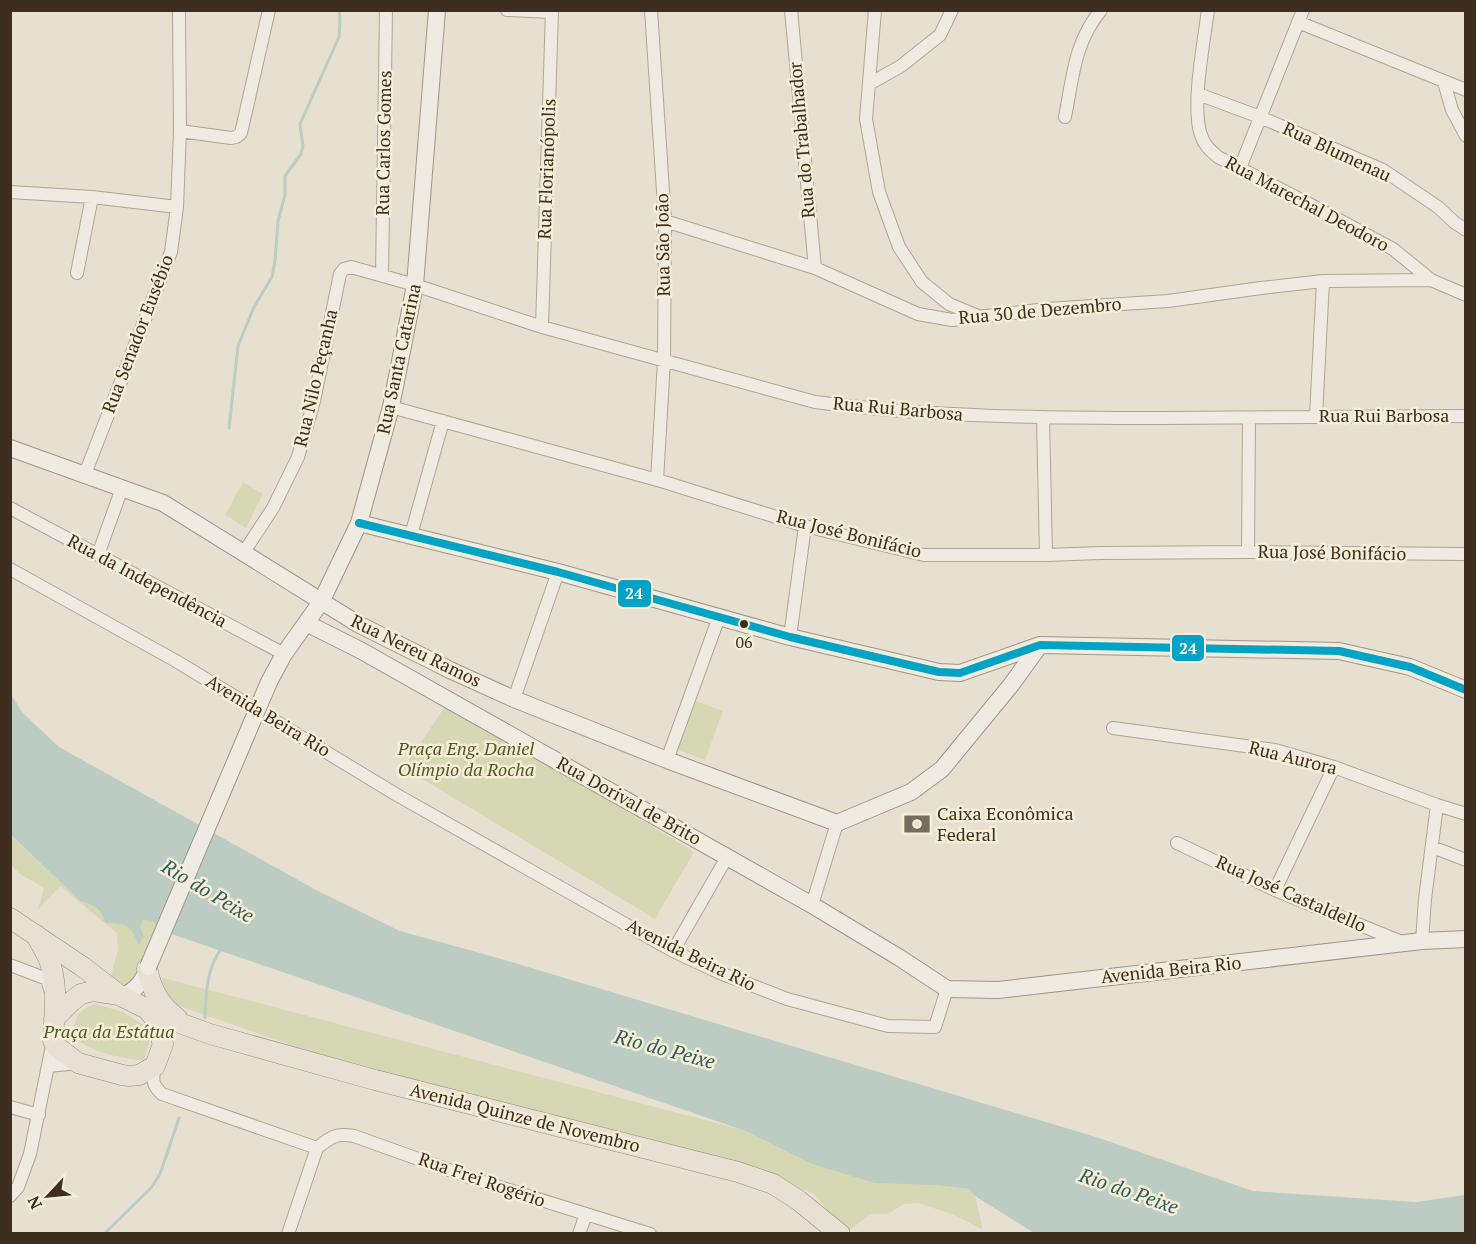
<svg xmlns="http://www.w3.org/2000/svg" width="1476" height="1244" font-family="'PT Serif',serif">
<style>
.green{fill:#d6d7b3}
.water{fill:#bcccc2}
.lines{fill:none;stroke-linecap:round;stroke-linejoin:round}
.stream{stroke:#bcccc2;stroke-width:3}
.street-casing{stroke:#ada599;stroke-width:14}
.secondary-casing{stroke:#9c958a;stroke-width:18}
.primary-casing{stroke:#928b80;stroke-width:21}
.street{stroke:#efebe3;stroke-width:12}
.secondary{stroke:#efebe3;stroke-width:16}
.primary{stroke:#e6e1d4;stroke-width:20}
.secondary-bridge-casing{stroke:#9c958a;stroke-width:18;stroke-linecap:butt}
.secondary-bridge{stroke:#efebe3;stroke-width:16}
.bus-1-casing{stroke:#f7eed8;stroke-width:12}
.bus-1{stroke:#03a3c5;stroke-width:8}
.bus-dot{fill:#3d2e20;stroke:#f7eed8;stroke-width:2}
.labels{text-anchor:middle;stroke-width:5;stroke-linejoin:round;paint-order:stroke}
.bus-label{font-size:16px;fill:#3d2e20;stroke:#f7eed8}
.street-label{font-size:18px;fill:#3d2e20;stroke:#f7eed8}
.park-label{font-size:18px;font-style:italic;fill:#4d5a26;stroke:#f7eed8}
.poi-label{font-size:18px;fill:#3d2e20;stroke:#f7eed8;text-anchor:start}
.water-label{font-size:20px;font-style:italic;fill:#2f5d5a;stroke:#f7eed8}
.line-badge{stroke:#f7eed8;stroke-width:2}
.badge-label{font-size:16px;text-anchor:middle;font-weight:bold;fill:#fff}
</style>
<rect width="100%" height="100%" fill="#e7e0d1"/>
<!-- green -->
<path class="green" d="M243,482L263,494L246,528L225,515Z
M693,700L723,711L705,760L675,749Z
M448,702L694,852L655,919L404,768Z
M10,835L80,901C94,905 101,908 105,922C127,925 130,922 139,944L144,936L140,927L143,920L153,921L157,926L135,975L125,987L111,976L118,949L117,933L60,886L38,910L44,888L20,874L11,865Z
M163,978L743,1130L812,1164L969,1189L975,1196L983,1230L954,1215L919,1203L904,1204L888,1214H870L850,1230L829,1212L814,1194L766,1174L331,1059L171,1003L161,990Z
M95,1004L123,1012L152,1030L144,1061C118,1057 93,1054 73,1036C74,1018 78,1010 95,1004Z"/>
<!-- water -->
<path class="water" d="M10,693L23,713L59,747L316,890L400,931L491,956L1096,1137L1253,1191L1416,1202L1465,1195V1233H1034L975,1196L969,1189L937,1185L875,1183L812,1164L743,1130L160,930L153,921L143,920L140,927L144,936L139,945C129,922 128,926 105,922C101,908 94,905 80,901L11,835L10,720H12L11,712Z"/>
<g class="lines">
<!-- stream -->
<path class="stream" d="M229,428L238,346L254,307L272,277L275,261L278,221L285,195V176L301,154L303,146L300,124L339,37L340,19L339,10
M205,1018C206,994 206,968 222,948
M104,1234L151,1188L160,1174L179,1118"/>
<defs>
<path id="street" d="M507,10L552,12
M651,10L665,221L664,361L657,480
M791,10L815,268
M875,10L866,119L879,192L899,247L922,282L949,304L978,316
M1208,10C1204,41 1191,108 1201,135C1204,145 1210,150 1218,157L1315,207L1393,249L1431,280L1466,295
M1298,22L1466,90
M1444,82L1452,110L1466,136
M869,84L901,66L940,35L952,10
M1198,94L1260,117L1383,170L1438,207L1454,222L1466,230
M1065,117C1073,77 1074,43 1101,10
M180,131L231,138L236,137L241,133L269,10
M1240,168L1303,10
M10,192L92,197L177,207
M665,221L815,268L918,314L952,320L1047,309L1168,301L1261,288L1323,281L1431,280
M77,273L92,197
M382,275L386,10
M542,327L552,10
M391,407L661,481L805,526L924,555H1046L1101,553L1248,552L1466,554
M1316,416L1323,281
M1043,418L1046,555
M85,474L171,252L177,207L180,131L179,10
M10,508L284,654
M411,535L443,421
M244,552L273,508L298,457L314,401L340,274L344,269L351,267L415,285L542,327L815,402C930,417 1045,418 1160,418C1262,418 1364,416 1466,416
M1248,552L1249,418
M98,555L122,488
M10,569L176,661L397,795L673,951L720,973L787,999L888,1026L935,1027L947,989
M790,637L805,526
M514,699L558,572
M1113,728L1275,750L1334,767L1437,805L1466,814
M667,760L719,617
M1177,843L1275,890L1404,943
M1432,847L1466,860
M1275,890L1334,767
M812,905L837,823
M1422,941L1425,899L1437,805
M673,951L727,857
M10,965L47,979L50,989
M48,1066L78,1063
M155,1066C152,1079 152,1085 162,1094L317,1148
M10,1107L39,1115
M317,1148C331,1137 335,1133 354,1136L477,1180L650,1234
M10,1196L18,1187L30,1154L53,1041
M288,1234L317,1148
M579,1234L586,1214"/>
<path id="secondary" d="M10,448L163,503L358,624L450,670L514,699L667,760L837,823L911,792L942,769L1011,685L1040,645
M359,523L558,572L790,637L939,672L960,673L1040,645L1339,651L1410,667L1466,690
M306,623L360,650L812,905L900,958L947,989L998,990L1422,941L1466,939
M269,682L284,654L321,602L359,523L391,407L415,285L437,10
M122,997C136,990 143,982 148,967"/>
<path id="primary" d="M10,918L83,967L118,994
M36,935C40,943 46,952 49,960C59,986 54,1014 53,1041L57,1047L78,1063L122,1075L129,1076L139,1075L155,1066L163,1044L155,1019L148,1010
M147,968C152,990 158,1004 177,1018
M54,1019L72,1001L81,994L93,991L119,995L163,1017L210,1034L375,1080L738,1172L773,1184L798,1200L840,1234"/>
</defs>
<!-- street casing -->
<use href="#street" class="street-casing"/>
<!-- secondary casing -->
<use href="#secondary" class="secondary-casing"/>
<!-- primary casing -->
<use href="#primary" class="primary-casing"/>
<!-- street -->
<use href="#street" class="street"/>
<!-- secondary -->
<use href="#secondary" class="secondary"/>
<!-- primary -->
<use href="#primary" class="primary"/>
<defs>
<path id="secondary-bridge" d="M148,967L269,682"/>
</defs>
<!-- secondary-bridge casing -->
<use href="#secondary-bridge" class="secondary-bridge-casing"/>
<!-- secondary-bridge -->
<use href="#secondary-bridge" class="secondary-bridge"/>
<defs>
<path id="bus-1" d="M359,523L558,572L790,637L939,672L960,673L1040,645L1339,651L1410,667L1466,690"/>
</defs>
<!-- bus-1 casing -->
<use href="#bus-1" class="bus-1-casing"/>
<!-- bus-1 -->
<use href="#bus-1" class="bus-1"/>
</g>
<!-- icons -->
<defs>
<symbol id="bank-bare" viewBox="-9 -9 18 18"><path d="M-6-4H6V4H-6ZM0-2.3a2.3 2.3 0 1 0 0 4.6a2.3 2.3 0 1 0 0-4.6Z" fill="#786c5e" stroke="#f7eed8" stroke-width="2.5" paint-order="stroke"/></symbol>
</defs>
<g fill-rule="evenodd">
<use href="#bank-bare" x="898" y="805" width="38" height="38"/>
</g>
<!-- markers -->
<circle class="bus-dot" cx="744" cy="624" r="5"/>
<g class="labels">
<!-- bus labels -->
<g class="bus-label">
<text x="744" y="648">06</text>
</g>
<!-- street labels -->
<g class="street-label">
<text transform="translate(802 140) rotate(-95)" y="6">Rua do Trabalhador</text>
<text transform="translate(384 143) rotate(-89)" y="6">Rua Carlos Gomes</text>
<text transform="translate(1337 152) rotate(25)" y="6">Rua Blumenau</text>
<text transform="translate(547 169) rotate(-88)" y="6">Rua Florianópolis</text>
<text transform="translate(1307 204) rotate(28)" y="6">Rua Marechal Deodoro</text>
<text transform="translate(663 245) rotate(-91)" y="6">Rua São João</text>
<text transform="translate(1040 311) rotate(-5)" y="6">Rua 30 de Dezembro</text>
<text transform="translate(138 334) rotate(-69)" y="6">Rua Senador Eusébio</text>
<text transform="translate(399 359) rotate(-78)" y="6">Rua Santa Catarina</text>
<text transform="translate(316 378) rotate(-77)" y="6">Rua Nilo Peçanha</text>
<text transform="translate(898 409) rotate(5)" y="6">Rua Rui Barbosa</text>
<text x="1384" y="422">Rua Rui Barbosa</text>
<text transform="translate(849 534) rotate(14)" y="6">Rua José Bonifácio</text>
<text transform="translate(1332 553) rotate(1)" y="6">Rua José Bonifácio</text>
<text transform="translate(147 581) rotate(28)" y="6">Rua da Independência</text>
<text transform="translate(416 651) rotate(26)" y="6">Rua Nereu Ramos</text>
<text transform="translate(268 716) rotate(31)" y="6">Avenida Beira Rio</text>
<text transform="translate(1293 758) rotate(14)" y="6">Rua Aurora</text>
<text transform="translate(629 801) rotate(29)" y="6">Rua Dorival de Brito</text>
<text transform="translate(1291 894) rotate(24)" y="6">Rua José Castaldello</text>
<text transform="translate(691 955) rotate(26)" y="6">Avenida Beira Rio</text>
<text transform="translate(1171 970) rotate(-6)" y="6">Avenida Beira Rio</text>
<text transform="translate(525 1118) rotate(14)" y="6">Avenida Quinze de Novembro</text>
<text transform="translate(482 1180) rotate(19)" y="6">Rua Frei Rogério</text>
</g>
<!-- park labels -->
<g class="park-label">
<text x="466" y="755">Praça Eng. Daniel<tspan x="466" dy="21">Olímpio da Rocha</tspan></text>
<text x="109" y="1038">Praça da Estátua</text>
</g>
<!-- poi labels -->
<g class="poi-label">
<text x="937" y="820">Caixa Econômica<tspan x="937" dy="21">Federal</tspan></text>
</g>
<!-- water labels -->
<g class="water-label">
<text transform="translate(208 891) rotate(31)" y="7">Rio do Peixe</text>
<text transform="translate(665 1049) rotate(15)" y="7">Rio do Peixe</text>
<text transform="translate(1129 1191) rotate(19)" y="7">Rio do Peixe</text>
</g>
</g>
<g class="line-badge">
<rect x="617" y="579" width="35" height="29" rx="6" fill="#03a3c5"/>
<rect x="1171" y="634" width="34" height="28" rx="6" fill="#03a3c5"/>
</g>
<g class="badge-label">
<text x="634" y="599">24</text>
<text x="1188" y="654">24</text>
</g>
<!-- border -->
<rect width="1476" height="1244" fill="none" stroke="#3d2e20" stroke-width="24"/>
<!-- north arrow -->
<g transform="translate(48 1196) rotate(244)" stroke="#f7eed8" stroke-width="4.5" paint-order="stroke">
<path d="M0-4.5L10 22L0 15L-10 22Z" fill="#3d2e20"/>
<text y="-9" font-size="16" font-weight="bold" text-anchor="middle" fill="#3d2e20">N</text>
</g>
</svg>
